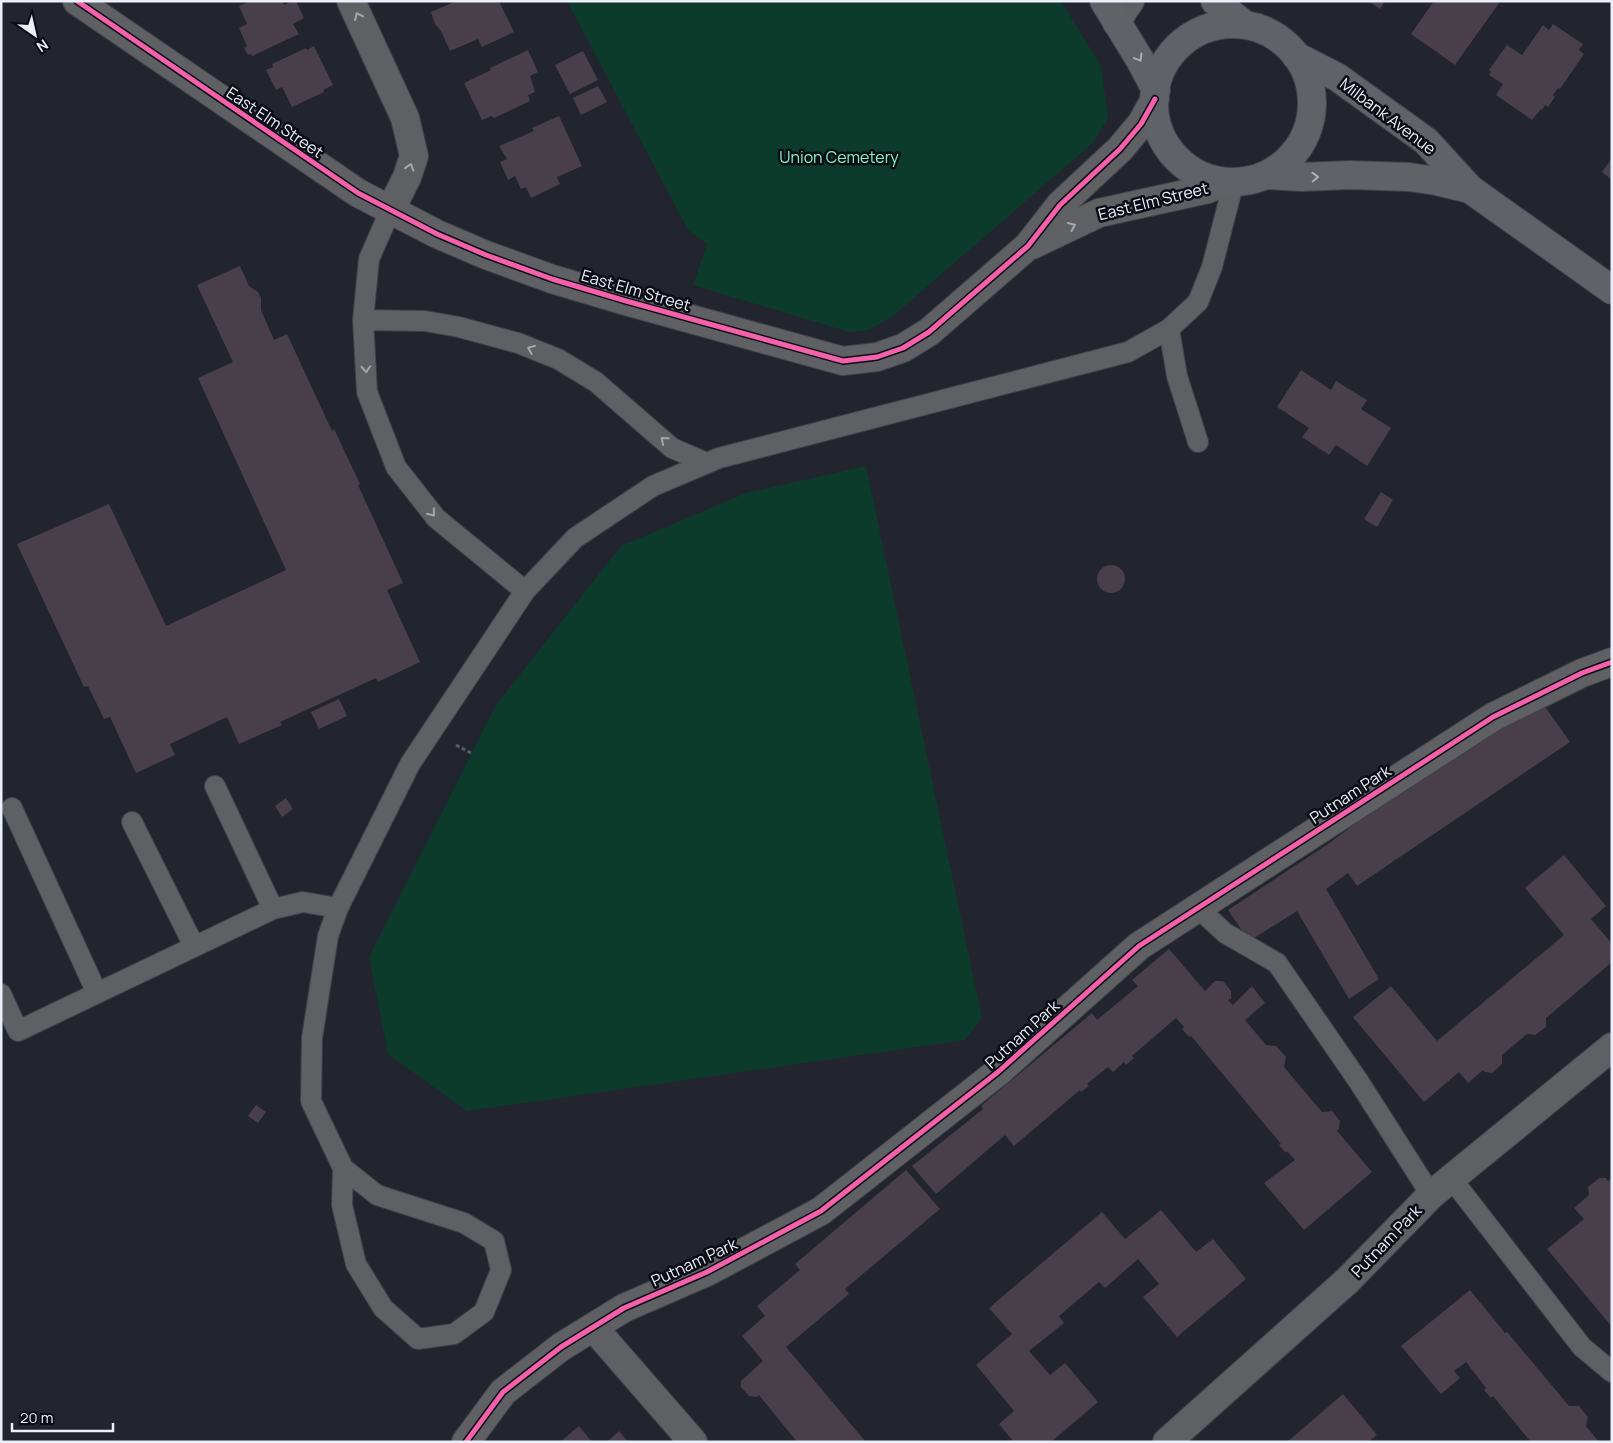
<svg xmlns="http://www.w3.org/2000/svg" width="1613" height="1443" font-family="Manrope,sans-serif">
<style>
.green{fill:#0c3b2b}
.building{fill:#483f4a}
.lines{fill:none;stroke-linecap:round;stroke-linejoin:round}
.lane-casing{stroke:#3f424a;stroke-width:22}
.street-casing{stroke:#3f424a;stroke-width:30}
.secondary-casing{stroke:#3f424a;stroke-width:30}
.path{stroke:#5a5c62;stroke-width:3;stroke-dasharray:4 2.5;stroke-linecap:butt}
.lane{stroke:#5e6063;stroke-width:20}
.street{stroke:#5e6063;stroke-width:28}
.secondary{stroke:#5f6267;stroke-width:28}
.cycleway-casing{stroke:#0a0d14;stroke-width:8}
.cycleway{stroke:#f560ab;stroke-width:5}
.oneway{stroke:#a4a8ae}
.oneway2{stroke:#acb0b8}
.labels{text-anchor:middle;stroke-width:5;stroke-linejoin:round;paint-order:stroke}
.street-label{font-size:16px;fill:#ebeffa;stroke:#0a0d14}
.park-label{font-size:16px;fill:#87f1c0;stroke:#0a0d14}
</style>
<rect width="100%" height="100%" fill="#22252e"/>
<!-- green -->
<path class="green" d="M567,1H1061L1101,66L1108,118L1093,143L893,316L869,330L849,332L693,285L707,244L688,230Z
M866,466L982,1018L965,1040L467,1111L388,1054L369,957L496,705L621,546L746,493Z"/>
<!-- building -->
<path class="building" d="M251,1H282L284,5L292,1H296L304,18L293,24L299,34L252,56L251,54L248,55L244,48L247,46L239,28L247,24L239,6Z
M457,1H499L514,32L482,47L478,39L450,51L441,31L435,24L431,12Z
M1368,1H1385L1380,9Z
M1434,1H1497L1499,3L1455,65L1411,34Z
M1553,24L1583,44L1579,50L1584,54L1560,89L1558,88L1553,95L1555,97L1548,107L1545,105L1542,110L1541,109L1532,120L1496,95L1503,84L1489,75L1491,72L1489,70L1507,45L1522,55L1543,25L1549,30Z
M314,46L333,85L323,90L324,92L292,107L282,87L276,90L266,70L273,67L272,64L306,48L307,50Z
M528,50L538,72L530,76L535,92L528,95L530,101L494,118L492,116L482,120L464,83L491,70L490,68Z
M583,51L598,80L570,94L555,65Z
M598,86L607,102L581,115L573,98Z
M559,116L582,166L557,177L560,184L531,198L526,187L521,189L515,176L508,180L500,162L507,159L499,146L534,131L532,128Z
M1612,158V180L1602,172Z
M240,266L249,286L258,292L261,298V310L274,340L287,334L332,431L334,429L360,484L358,485L403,583L387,590L420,662L378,682L376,678L280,722L282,725L239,744L227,717L170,744L175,755L136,773L110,717L104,719L88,686L84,687L17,544L109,504L166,626L286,570L198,378L233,362L197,285Z
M1301,370L1331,390L1336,381L1367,400L1361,409L1391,428L1367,466L1336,445L1329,455L1302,437L1309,428L1277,407Z
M1381,492L1393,500L1377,527L1364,519Z
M1097 579a14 14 0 1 1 28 0a14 14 0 1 1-28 0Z
M339,699L347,716L319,729L311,712Z
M1541,701L1570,742L1357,886L1348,873L1326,889L1379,979L1349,999L1297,911L1249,941L1228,910L1328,844L1378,807L1379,808Z
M286,798L293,809L282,817L275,806Z
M1564,855L1606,906L1591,919L1612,944V962L1546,1018V1027L1535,1035L1527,1034L1502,1055V1064L1492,1073L1485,1072L1483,1070L1468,1083L1459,1072L1424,1102L1353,1017L1391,986L1437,1041L1564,935L1525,888Z
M1169,949L1205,991L1215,981H1223L1231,991V999L1228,1000L1233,1005L1252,986L1265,1003L1245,1020L1266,1045L1276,1046L1286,1057L1284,1067L1322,1112L1332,1111L1340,1121L1339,1129L1337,1131L1372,1172L1304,1230L1264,1183L1295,1160L1287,1151L1286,1153L1279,1145L1281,1144L1191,1036L1189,1037L1182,1029L1184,1027L1176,1018L1132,1056L1134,1058L1126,1065L1124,1062L1113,1072L1108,1067L1087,1084L1089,1086L1081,1092L1080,1090L1014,1146L1005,1135L936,1194L912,1166L983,1109L981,1106L1092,1013L1097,1020L1138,986L1132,980Z
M256,1105L266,1112L258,1123L248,1116Z
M906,1170L940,1209L845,1289L849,1294L786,1347L866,1442H797L759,1395L757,1397L749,1396L741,1387V1381L763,1361L742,1336L765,1316L757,1306L800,1270L795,1264Z
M1599,1178H1606L1608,1181L1612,1178V1244L1610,1246L1612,1248V1327L1547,1249L1584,1219L1574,1208L1589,1195L1588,1187Z
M1161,1210L1196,1252L1213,1239L1246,1279L1177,1337L1143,1297L1159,1284L1138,1259L1105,1288L1099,1282L1059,1316L1064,1323L1029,1351L1050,1375L1065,1363L1098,1402L1051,1442H1014L999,1424L1014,1411L976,1365L1012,1334L989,1308L1102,1212L1125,1239Z
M1470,1290L1505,1333L1507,1332L1569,1406H1579L1588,1417L1586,1426L1599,1442H1531L1493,1396L1491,1398L1484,1390L1486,1388L1466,1362L1454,1371L1460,1378L1441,1394L1401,1346Z
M1343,1394L1377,1435L1368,1442H1287Z
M579,1426L592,1442H560Z
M619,1431L628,1442H607Z"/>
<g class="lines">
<defs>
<path id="lane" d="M390,211L369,259L363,320L367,392L396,467L436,518L525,591
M363,320L425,321L459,327L518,343L558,359L596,382L672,448L707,463
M1169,329L1177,376L1198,442
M215,786L273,909
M12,808L97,993
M132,822L194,946
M1198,908L1225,933L1277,963L1359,1082L1431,1195
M1,994L18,1031L273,909L303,902L338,908
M343,1168L342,1205L356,1264L383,1308L418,1339L454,1334L484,1312L501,1270L494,1241L464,1223L377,1195L343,1168L311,1101L312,1038L328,936L338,908L410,764L525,591L575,538L653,486L719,458L1128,352L1169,329L1198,302L1212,267L1234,181
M1451,1178L1582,1347L1612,1372"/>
<path id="street" d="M77,1L358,193L437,234L486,255L552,279L626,301L843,361L877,357L903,348L929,332L1028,246L1060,205L1120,149L1141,124L1155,99
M351,1L405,118L414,156L407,177L390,211
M1117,23L1123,11L1130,1
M1032,245L1099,213L1208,189L1223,182
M593,1327L693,1442
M466,1442L503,1392L561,1347L624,1308L707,1272L821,1211L998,1072L1139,946L1493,717L1582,673L1612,662
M1167,1442L1348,1280L1431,1195L1612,1047"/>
<path id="secondary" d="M1104,1L1140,60L1156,90
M1215,1L1245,25
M1154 103a79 79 0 1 1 158 0a79 79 0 1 1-158 0Z
M1296,56L1337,77L1426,141L1470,189L1612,290
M1267,175L1302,177L1350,175L1409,177L1436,181L1470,189"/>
</defs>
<!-- lane casing -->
<use href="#lane" class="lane-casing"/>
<!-- street casing -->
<use href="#street" class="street-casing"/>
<!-- secondary casing -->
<use href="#secondary" class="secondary-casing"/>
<!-- path -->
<path class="path" d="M456,745L471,753"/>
<!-- lane -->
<use href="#lane" class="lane"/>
<!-- street -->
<use href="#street" class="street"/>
<!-- secondary -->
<use href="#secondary" class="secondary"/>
<defs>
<path id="cycleway" d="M77,1L358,193L437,234L486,255L552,279L626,301L843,361L877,357L903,348L929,332L1028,246L1060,205L1120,149L1141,124L1155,99
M466,1442L503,1392L561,1347L624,1308L707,1272L821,1211L998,1072L1139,946L1493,717L1582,673L1612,662"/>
</defs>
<!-- cycleway casing -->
<use href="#cycleway" class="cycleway-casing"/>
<!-- cycleway -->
<use href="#cycleway" class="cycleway"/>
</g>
<!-- one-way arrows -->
<defs><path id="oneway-chevron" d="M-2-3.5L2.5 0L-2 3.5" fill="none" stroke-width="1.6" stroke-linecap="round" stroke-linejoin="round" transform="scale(1.25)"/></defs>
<g class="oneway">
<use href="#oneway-chevron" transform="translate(358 16) rotate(-115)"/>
<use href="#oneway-chevron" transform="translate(410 167) rotate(-73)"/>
<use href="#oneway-chevron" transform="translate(1072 226) rotate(-25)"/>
<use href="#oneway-chevron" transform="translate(531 349) rotate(-158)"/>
<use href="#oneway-chevron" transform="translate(366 369) rotate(87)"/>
<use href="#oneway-chevron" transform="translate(664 440) rotate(-140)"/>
<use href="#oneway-chevron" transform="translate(432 513) rotate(51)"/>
</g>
<g class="oneway2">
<use href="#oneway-chevron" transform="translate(1139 58) rotate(59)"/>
<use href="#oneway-chevron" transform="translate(1315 177) rotate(-2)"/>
</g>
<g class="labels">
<!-- street labels -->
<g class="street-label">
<text transform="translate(1388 116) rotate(37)" y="6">Milbank Avenue</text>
<text transform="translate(275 122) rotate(34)" y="6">East Elm Street</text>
<text transform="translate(1153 201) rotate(-14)" y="6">East Elm Street</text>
<text transform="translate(636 290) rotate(16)" y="6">East Elm Street</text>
<text transform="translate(1350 794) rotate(-33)" y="6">Putnam Park</text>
<text transform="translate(1022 1034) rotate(-42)" y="6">Putnam Park</text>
<text transform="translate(1386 1241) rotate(-46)" y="6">Putnam Park</text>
<text transform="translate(694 1262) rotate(-25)" y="6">Putnam Park</text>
</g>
<!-- park labels -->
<g class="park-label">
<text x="839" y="163">Union Cemetery</text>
</g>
</g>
<!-- border -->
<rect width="1613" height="1443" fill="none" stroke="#ebeffa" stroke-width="5"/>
<!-- north arrow -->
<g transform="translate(35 35) rotate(146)" stroke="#0a0d14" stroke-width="4" paint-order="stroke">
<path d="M0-4L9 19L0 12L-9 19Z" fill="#ebeffa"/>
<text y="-8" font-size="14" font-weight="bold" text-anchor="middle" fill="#ebeffa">N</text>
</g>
<!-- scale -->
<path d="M12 1423v8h101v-8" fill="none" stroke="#ebeffa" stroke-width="2.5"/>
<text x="20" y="1423" font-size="15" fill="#ebeffa" stroke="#0a0d14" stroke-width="4" paint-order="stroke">20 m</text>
</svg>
